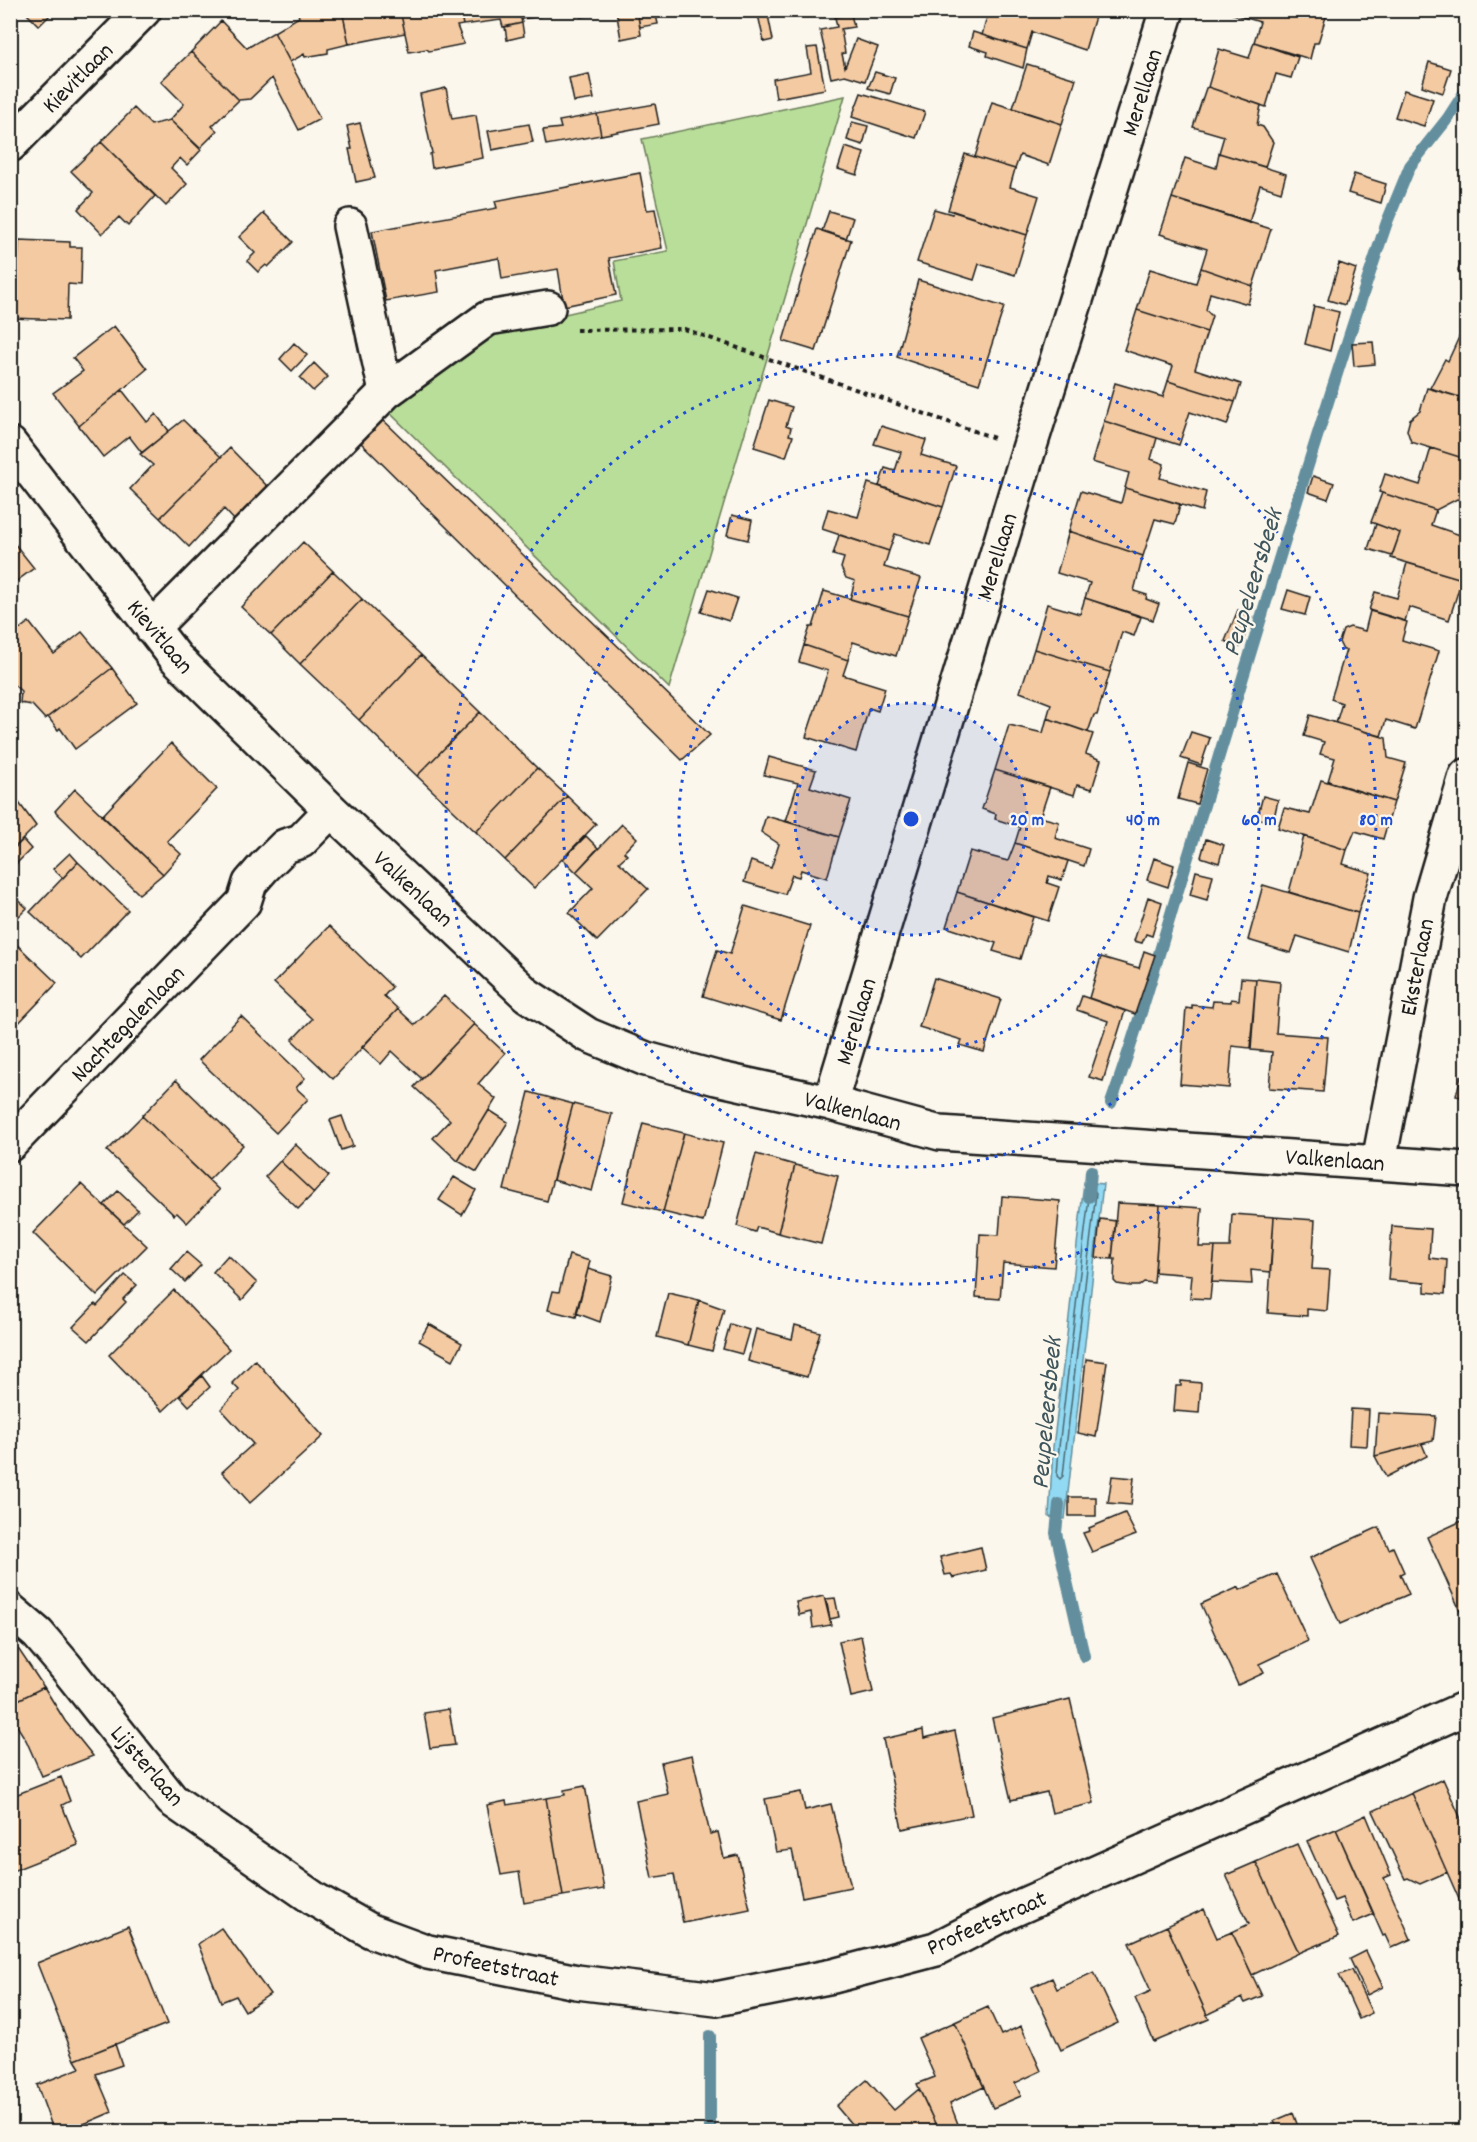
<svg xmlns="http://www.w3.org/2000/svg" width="1477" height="2142" font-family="Dekko,sans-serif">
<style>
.green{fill:#b9de99;stroke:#6a7d5a;stroke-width:1.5}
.water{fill:#92daf3;stroke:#638e9d;stroke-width:1.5}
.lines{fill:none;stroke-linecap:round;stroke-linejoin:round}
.shore{stroke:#4b6872;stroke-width:1.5}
.stream{stroke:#638e9d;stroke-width:12}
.building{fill:#f3caa2;stroke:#1c1c1c;stroke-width:1.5}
.minor-casing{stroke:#1c1c1c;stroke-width:38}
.path{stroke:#1c1c1c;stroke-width:4;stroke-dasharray:4.5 4.5;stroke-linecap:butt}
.minor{stroke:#fbf7ec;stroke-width:33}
.ring{fill:none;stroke:#1d4ed8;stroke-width:3;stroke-dasharray:3 6}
.labels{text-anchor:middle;stroke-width:4.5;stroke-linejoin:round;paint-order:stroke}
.street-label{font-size:24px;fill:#1c1c1c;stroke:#fbf7ec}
.water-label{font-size:26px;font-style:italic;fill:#3f555c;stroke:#fbf7ec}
.centre{fill:#1d4ed8;stroke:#fbf7ec;stroke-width:3}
.ring-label{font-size:18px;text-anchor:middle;font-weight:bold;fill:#1d4ed8;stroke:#fbf7ec;stroke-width:4.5;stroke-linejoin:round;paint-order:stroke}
</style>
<rect width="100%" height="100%" fill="#fbf7ec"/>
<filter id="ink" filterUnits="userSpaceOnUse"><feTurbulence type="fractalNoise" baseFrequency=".0167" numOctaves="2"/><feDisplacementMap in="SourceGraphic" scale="12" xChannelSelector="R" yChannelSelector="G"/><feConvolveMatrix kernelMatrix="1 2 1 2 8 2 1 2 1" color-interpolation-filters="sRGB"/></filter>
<g filter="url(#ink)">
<!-- green -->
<path class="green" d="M845,96L669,688L387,410L497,330L621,301L614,261L668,251L642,139Z"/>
<!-- water -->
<path class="water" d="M1084,1182L1103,1184L1065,1519L1049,1517L1053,1447L1067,1335Z"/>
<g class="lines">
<!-- shore -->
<path class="shore" d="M1090,1189L1094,1190L1096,1193C1085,1287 1073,1382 1063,1476L1060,1479L1057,1476L1059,1447Z"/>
<!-- stream -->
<path class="stream" d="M1111,1103C1144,1012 1168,920 1197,828C1259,626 1319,422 1387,222L1410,166L1448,118L1466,90
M1089,1197L1091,1171
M1059,1504L1056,1533L1084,1656
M710,2132V2036"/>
</g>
<!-- building -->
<path class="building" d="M23,10H55L39,26Z
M297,10H342L349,44L328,49V53L305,57L304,54L290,62L274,32L299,17Z
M342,10H400L405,33L349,44Z
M400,10H460L463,25L457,26L464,44L429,51L427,49L409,52Z
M460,10H519L522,23L503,27L501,20L463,25Z
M519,10H540L541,16L521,19Z
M580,10H615L581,17Z
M616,10H637L641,35L621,39Z
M637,10H655L658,24L640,27Z
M757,10H767L773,40L764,42Z
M989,10H1097L1085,50L1032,32L1027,49L982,35Z
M1231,10H1328L1318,43H1314L1310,59L1254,42L1260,22L1230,13Z
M851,14L854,27L841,29L845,53L842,54L845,67L856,39L878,47L865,81L845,75L831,78L820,30L837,27L835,17Z
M221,21L247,48L274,32L320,119L299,130L272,78L250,99L239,100L191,52Z
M522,23L524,36L507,40L505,27Z
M973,32L1027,49L1023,68L987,56L988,52L969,46Z
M1254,42L1298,57L1291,78L1276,74L1266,107L1208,87L1219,49L1249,58Z
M817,47L825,89L776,98L773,79L811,72L807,48Z
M191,52L239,100L212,126L217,131L200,148L170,120L184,104L161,81Z
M1429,62L1451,69L1443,93L1422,86Z
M1027,64L1076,79L1062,124L1013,108Z
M875,72L895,78L890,94L868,88Z
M589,74L594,99L574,102L569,78Z
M1208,87L1261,105L1257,125L1263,127L1273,142L1265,167L1219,153L1224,136L1193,127L1206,88Z
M446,88L452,119L476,115L483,158L432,168L430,154L432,153L420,94Z
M1404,90L1433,99L1424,126L1395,117Z
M861,93L925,112L916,138L852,117Z
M992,102L1062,124L1049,165L1020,155L1015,169L975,157Z
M655,104L659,124L601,135L597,114Z
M134,108L151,125L170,120L201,150L187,165L180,158L171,168L187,184L166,206L101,142Z
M597,114L601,135L546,145L543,130L561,128L559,121Z
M852,122L868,126L863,145L847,140Z
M360,123L375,178L356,182L349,149H352L347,126Z
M529,124L533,142L492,150L488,131Z
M101,142L155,196L128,226L119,217L102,234L78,209L93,193L71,171Z
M845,147L864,153L857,175L838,169Z
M1219,153L1286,174L1281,192L1260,185L1249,223L1172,198L1185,158L1216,168Z
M965,154L1015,169L1010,187L1039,196L1027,235L948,210Z
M640,173L647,210L655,209L662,248L609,258L616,295L564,306L558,269L502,279L499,258L436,270L439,292L386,301L372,231L497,208L495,201Z
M1354,174L1386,184L1381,203L1348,193Z
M1172,198L1271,229L1253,286L1201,268L1207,249L1160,234Z
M934,209L952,214L953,211L1027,235L1015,275L979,264L974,280L917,262Z
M829,211L853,218L846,239L822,231Z
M264,213L293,242L268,267L266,265L258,272L247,261L255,253L239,237Z
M817,229L851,240L816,351L783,341Z
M19,240L70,242V247H82L81,285L68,284L67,320L10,318V293H17Z
M1466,256V281L1461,279L1458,270Z
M1339,263L1356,269L1345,305L1328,300Z
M1201,268L1253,286L1248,304L1210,293L1206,310L1212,316L1207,332L1137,310L1150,269L1196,283Z
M918,280L1004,307L979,384L897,357Z
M1314,306L1339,312L1330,351L1305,344Z
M1137,310L1207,332L1195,369L1241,384L1235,402L1168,381L1173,366L1124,350Z
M1466,322V399L1430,388L1445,359L1448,361Z
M114,326L147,369L79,426L53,393L83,371L73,358Z
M1373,342L1375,364L1354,366L1352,343Z
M294,343L307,355L292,371L280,359Z
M314,363L328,377L313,391L300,378Z
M1168,381L1235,402L1227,425L1190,412L1179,445L1104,421L1115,383L1163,397Z
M1427,388L1466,399V459L1411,442L1407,430L1410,419L1420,411Z
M122,390L147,422L156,414L169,431L142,453L129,436L103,457L79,426Z
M769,400L792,407L786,426L791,428L789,435L793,436L786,457L754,447Z
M379,416L710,735L682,760L357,439Z
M183,420L221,457L160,518L130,489L153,465L140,454Z
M1104,421L1157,438L1151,459L1164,464L1160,478L1206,492L1202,511L1125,488L1129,473L1092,462Z
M881,426L926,440L921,455L956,466L943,507L879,486L885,468L895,471L901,452L874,444Z
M230,448L269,488L236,522L224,509L189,547L160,518Z
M1431,448L1466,459V502L1457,499L1436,510L1379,492L1385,474L1420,485Z
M1313,476L1334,483L1328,499L1308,492Z
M868,483L943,507L930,545L895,534L889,551L822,529L828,509L858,517Z
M1125,488L1180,504L1175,524L1155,519L1143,556L1069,531L1081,491L1121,503Z
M1382,493L1436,510L1431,525L1466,537V564L1462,579L1391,558L1400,533L1371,522Z
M732,515L752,520L748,540L727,535Z
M1376,524L1400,533L1392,556L1368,549Z
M1069,531L1143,556L1134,591L1147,595L1146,599L1159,604L1153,620L1085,598L1090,583L1057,573Z
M839,535L889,551L884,567L921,578L908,616L850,599L855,581L846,578L841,568L844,558L833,555Z
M10,538L34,568L10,586Z
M303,542L333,571L271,635L241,607Z
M1407,563L1462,579L1449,620L1409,607L1405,621L1369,610L1375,592L1397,598Z
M333,571L362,599L300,664L271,635Z
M709,589L737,598L729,621L701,612Z
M1288,590L1310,597L1305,615L1282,609Z
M824,591L908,616L896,656L853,642L848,660L804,645L810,627H813Z
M1085,598L1141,617L1134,636L1122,632L1110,672L1034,649L1047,604L1080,614Z
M362,599L421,655L359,720L300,664Z
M1238,610L1252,617L1240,647L1225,641Z
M1370,611L1407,622L1402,640L1439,651L1415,729L1386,720L1381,736L1336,723L1342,703L1331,699L1346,650H1343L1339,642L1343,630L1350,627L1365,631Z
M29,622L54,654L82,632L112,668L45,719L32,705L20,703L21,691L14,685L10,686V636Z
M804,645L848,660L843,675L885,688L878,711L869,708L856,752L806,737L828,671L799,662Z
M1034,649L1110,672L1097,715H1094L1088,732L1047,718L1051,704L1020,692Z
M421,655L480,712L417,776L359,720Z
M112,668L137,703L75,749L60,728L58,730L48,717Z
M480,712L537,768L476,832L417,776Z
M1310,715L1386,738L1388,758L1406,763L1394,802L1328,781L1335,758L1320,754L1324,742L1304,736Z
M1047,718L1093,734L1086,754L1101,760L1092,789L1077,785L1074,795L995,770L1009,725L1043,733Z
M1191,732L1210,738L1201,765L1181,758Z
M171,743L217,789L167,841L181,854L163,874L102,816Z
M769,757L816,770L810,787L851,800L839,837L786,821L798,783L764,775Z
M1188,763L1207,769L1197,804L1178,799Z
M537,768L567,796L505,860L476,832Z
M995,770L1050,787L1040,817L1059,822L1055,838L1089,849L1084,866L1015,843L1020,827L995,819L996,814L982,809Z
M1321,780L1394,802L1383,839L1355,831L1347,850L1278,828L1284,808L1310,814Z
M75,789L163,874L139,894L55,811Z
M11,792L36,826L10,852V792Z
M567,796L596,824L534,888L505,860Z
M1263,796L1278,800L1273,822L1257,818Z
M766,816L839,837L827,878L801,870L799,877L792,875L785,894L744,882L751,861L771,868L779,844L761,832Z
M622,824L637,838L624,852L627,855L619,862L648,889L597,941L569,913L593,888L576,872Z
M586,836L598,848L576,872L563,859Z
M1304,836L1347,850L1343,864L1371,873L1358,913L1289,892Z
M1206,839L1224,845L1219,863L1201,857Z
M23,840L31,849L16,864L10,859V852Z
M1015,843L1068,861L1062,880L1049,876L1047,883L1059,887L1048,921L957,892L970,851L1008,861Z
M70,853L78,862L63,878L53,869Z
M1154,858L1174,865L1168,887L1147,880Z
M78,862L128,910L81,959L30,912Z
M1196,871L1213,875L1207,900L1190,895Z
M1263,885L1358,913L1349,952L1297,936L1291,953L1248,940Z
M10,892L27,908L18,917L10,910Z
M957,892L1033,917L1020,959L993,951L996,943L946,927Z
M1148,897L1162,902L1152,936L1146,934L1142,943L1134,941Z
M745,906L810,926L781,1020L703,996L717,950L730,954Z
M329,926L392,987L384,996L398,1009L333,1079L292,1040L312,1019L274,983Z
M10,938L57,983L10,1032Z
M1144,951L1155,955L1135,1014L1089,998L1101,957L1139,968Z
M934,978L1001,999L984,1052L960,1045L962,1040L919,1027Z
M1241,978L1256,979L1250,1048L1232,1046L1229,1088L1180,1084L1186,1008L1192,1009V1005L1212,1007L1213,1001L1231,1002V999L1239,1000Z
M1256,979L1280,982L1276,1033L1328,1037L1323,1092L1269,1088L1272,1052L1251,1050Z
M444,996L474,1024L422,1079L392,1051L381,1064L362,1047L398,1009L415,1025Z
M1082,996L1125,1011L1103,1081L1089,1077L1108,1021L1077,1010Z
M241,1016L305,1078L296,1088L308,1099L276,1133L199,1060Z
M474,1024L505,1053L478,1084L496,1099L458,1161L433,1138L450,1120L414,1087Z
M1461,1076H1466V1098L1456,1096Z
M176,1080L243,1145L209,1180L142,1116Z
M529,1092L573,1104L547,1201L504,1190Z
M573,1104L612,1114L592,1191L553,1180Z
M489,1110L508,1122L477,1172L458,1161Z
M142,1116L219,1190L187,1223L177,1213L174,1215L107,1151Z
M342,1116L353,1146L341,1150L330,1120Z
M643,1123L684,1133L663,1212L623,1202Z
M684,1133L723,1143L703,1222L663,1212Z
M295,1144L329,1176L314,1193L280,1161Z
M756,1154L795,1165L778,1233L757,1227L755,1232L737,1226Z
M280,1161L314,1193L298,1209L265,1177Z
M795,1165L838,1176L821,1244L778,1233Z
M454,1177L476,1190L462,1215L439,1200Z
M81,1184L147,1246L97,1296L33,1233Z
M118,1191L138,1210L124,1224L104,1205Z
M1002,1196L1060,1201L1054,1267L1003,1263L1000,1299L976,1297L980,1234L999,1235Z
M1117,1203L1160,1205L1154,1283L1144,1282L1139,1286H1130L1117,1284L1114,1281L1115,1259H1112Z
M1160,1205L1202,1208L1199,1247H1215L1210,1299L1190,1298L1192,1275L1155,1272Z
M1232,1214L1274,1217L1270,1272L1251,1270L1252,1284L1212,1282L1215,1247H1230Z
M1274,1217L1315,1220L1312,1269L1330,1270L1327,1311L1307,1309V1316L1268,1313Z
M1100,1219L1116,1221L1112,1259L1096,1258Z
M1392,1226L1431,1229L1429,1258L1447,1260L1445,1294L1425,1292V1283L1388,1280Z
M186,1252L201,1265L185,1282L171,1269Z
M228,1255L257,1283L242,1300L213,1272Z
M569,1255L590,1261L576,1317L548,1310L553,1291L559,1292Z
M588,1269L612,1276L600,1322L576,1313Z
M125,1275L137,1285L123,1299L126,1302L89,1341L73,1327L95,1304L97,1306Z
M174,1290L229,1349L163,1411L109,1355Z
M668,1293L699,1300L688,1345L657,1337Z
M699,1300L724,1309L712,1351L688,1345Z
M429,1324L462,1343L453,1360L419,1341Z
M730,1324L749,1330L742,1354L723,1349Z
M795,1325L820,1332L807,1377L748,1361L756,1329L792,1339Z
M1086,1359L1107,1362L1096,1437L1078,1433Z
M255,1360L323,1436L250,1503L222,1472L253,1444L221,1409L239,1390L232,1383Z
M202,1376L210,1387L189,1406L180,1396Z
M1181,1381L1201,1383L1199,1413L1174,1411L1176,1386H1181Z
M1351,1409L1369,1410L1367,1446L1349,1445Z
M1378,1413L1436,1416L1433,1441L1375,1456Z
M1422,1444L1427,1456L1386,1477L1375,1456Z
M1112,1476L1134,1478L1131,1505L1108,1503Z
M1069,1497H1096V1516H1069Z
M1125,1513L1136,1535L1092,1552L1083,1533L1090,1531L1089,1528Z
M1466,1519V1616L1463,1617L1427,1537Z
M1379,1527L1389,1549L1393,1547L1404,1572L1400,1574L1409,1594L1340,1624L1310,1558Z
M981,1547L986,1570L953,1578L951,1574L945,1575L940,1557Z
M1277,1574L1308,1641L1259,1664L1264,1673L1238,1685L1201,1604L1239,1587L1240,1590Z
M824,1596L831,1625L813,1628L811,1612L799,1615L796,1602Z
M835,1598L839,1617L830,1619L826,1599Z
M861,1636L873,1692L851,1697L839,1641Z
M10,1644L19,1650L44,1687L10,1704Z
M44,1687L65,1721L93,1756L42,1776L26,1740L10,1715V1704Z
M1070,1699L1094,1803L1052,1813L1047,1792L1011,1800L992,1718Z
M449,1709L455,1745L430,1748L424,1713Z
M923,1730L924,1738L955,1731L972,1815L902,1829L883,1739Z
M692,1755L710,1834L718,1832L724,1858L738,1855L750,1909L683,1923L674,1874L652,1878L636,1801L668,1794L661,1762Z
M61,1777L70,1801L62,1805L78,1845L10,1872V1797Z
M1443,1779L1466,1830V1844L1463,1846L1466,1854V1915L1412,1793Z
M585,1786L604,1889L563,1896L546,1798L565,1795L564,1790Z
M801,1792L805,1810L831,1804L851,1887L802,1897L792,1850L776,1852L765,1799Z
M1412,1793L1447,1872L1420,1884L1408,1878L1405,1879L1373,1811Z
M546,1798L563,1896L524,1903L519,1872L501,1875L487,1805L506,1801L507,1805Z
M1366,1815L1391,1875L1384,1878L1411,1939L1391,1948L1385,1935L1383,1936L1336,1829Z
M1336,1829L1374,1914L1353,1923L1342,1898L1334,1901L1307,1841Z
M1297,1844L1339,1936L1299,1953L1256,1862Z
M1256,1862L1299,1953L1252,1975L1232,1932L1249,1924L1226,1875Z
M1204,1909L1217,1938L1232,1932L1262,1996L1245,2003L1242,1998L1207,2015L1167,1926Z
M128,1926L167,2024L75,2060L37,1963Z
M1167,1926L1209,2019L1154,2042L1135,1998L1151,1991L1129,1943Z
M221,1928L270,1994L245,2011L236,1996L221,2002L198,1944Z
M1366,1951L1383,1987L1367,1995L1350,1959Z
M1352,1970L1372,2013L1359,2019L1339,1975Z
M1094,1972L1118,2023L1061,2050L1032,1987L1052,1978L1057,1989Z
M988,2007L1001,2035L1021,2026L1041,2071L1015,2083L1021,2096L993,2108L955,2022Z
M955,2022L984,2087L950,2103L961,2132H939L917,2084L935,2077L918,2038Z
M115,2044L122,2065L96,2074L112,2112L65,2132H54L37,2085L80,2068L75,2060Z
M867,2080L894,2110L919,2089L939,2132H858L836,2106Z
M1293,2113L1300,2132H1279L1274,2121Z
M1254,2123L1258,2132H1239Z
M116,2124L119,2132H97Z"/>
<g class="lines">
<defs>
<path id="minor" d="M10,145L144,10
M350,226L386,392
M10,444L176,658L331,810L527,995L588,1035L646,1059L716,1078L830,1103L940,1133L1466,1169
M152,628L386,392L488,318L548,308
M830,1103L1029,449L1167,10
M10,1144L244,902L250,883L264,867L285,846L301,841L331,810
M1379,1161L1430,898L1466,776
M10,1610L38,1634L66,1667L172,1800L316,1900L371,1931L428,1952L577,1982L716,1999L833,1976L936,1949L1006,1913L1466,1708"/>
</defs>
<!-- minor casing -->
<use href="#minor" class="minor-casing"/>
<!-- path -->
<path class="path" d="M576,330L684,329L994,438
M10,2120L15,2132"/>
<!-- minor -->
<use href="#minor" class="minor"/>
</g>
</g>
<!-- distance rings -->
<circle cx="911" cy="819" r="116" fill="#1d4ed8" fill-opacity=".12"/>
<g class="ring">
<circle cx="911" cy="819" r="116"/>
<circle cx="911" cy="819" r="232"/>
<circle cx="911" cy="819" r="348"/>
<circle cx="911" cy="819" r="465"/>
</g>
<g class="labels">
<!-- street labels -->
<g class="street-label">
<text transform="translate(77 77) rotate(-45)" y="8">Kievitlaan</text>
<text transform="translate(1141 92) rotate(-73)" y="8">Merellaan</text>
<text transform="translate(996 556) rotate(-73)" y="8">Merellaan</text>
<text transform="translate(161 636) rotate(50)" y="8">Kievitlaan</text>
<text transform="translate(414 888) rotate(43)" y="8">Valkenlaan</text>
<text transform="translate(1416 967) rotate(-79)" y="8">Eksterlaan</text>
<text transform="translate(855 1021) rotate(-73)" y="8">Merellaan</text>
<text transform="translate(127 1023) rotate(-46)" y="8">Nachtegalenlaan</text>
<text transform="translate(853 1110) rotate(15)" y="8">Valkenlaan</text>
<text transform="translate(1335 1159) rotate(4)" y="8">Valkenlaan</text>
<text transform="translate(148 1765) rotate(49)" y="8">Lijsterlaan</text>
<text transform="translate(986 1922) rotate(-24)" y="8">Profeetstraat</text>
<text transform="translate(496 1965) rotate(12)" y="8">Profeetstraat</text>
</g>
<!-- water labels -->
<g class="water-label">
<text transform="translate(1251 582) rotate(-73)" y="9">Peupeleersbeek</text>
<text transform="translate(1045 1413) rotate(-85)" y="9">Peupeleersbeek</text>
</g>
</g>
<circle cx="911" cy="819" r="9" class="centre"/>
<g class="ring-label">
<text x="1027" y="825">20 m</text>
<text x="1143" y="825">40 m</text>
<text x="1259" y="825">60 m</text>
<text x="1376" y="825">80 m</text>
</g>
<!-- margin -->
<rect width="1477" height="2142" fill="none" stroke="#fbf7ec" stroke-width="36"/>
<rect x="18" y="18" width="1441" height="2106" fill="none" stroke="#1c1c1c" stroke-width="2" filter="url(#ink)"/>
</svg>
